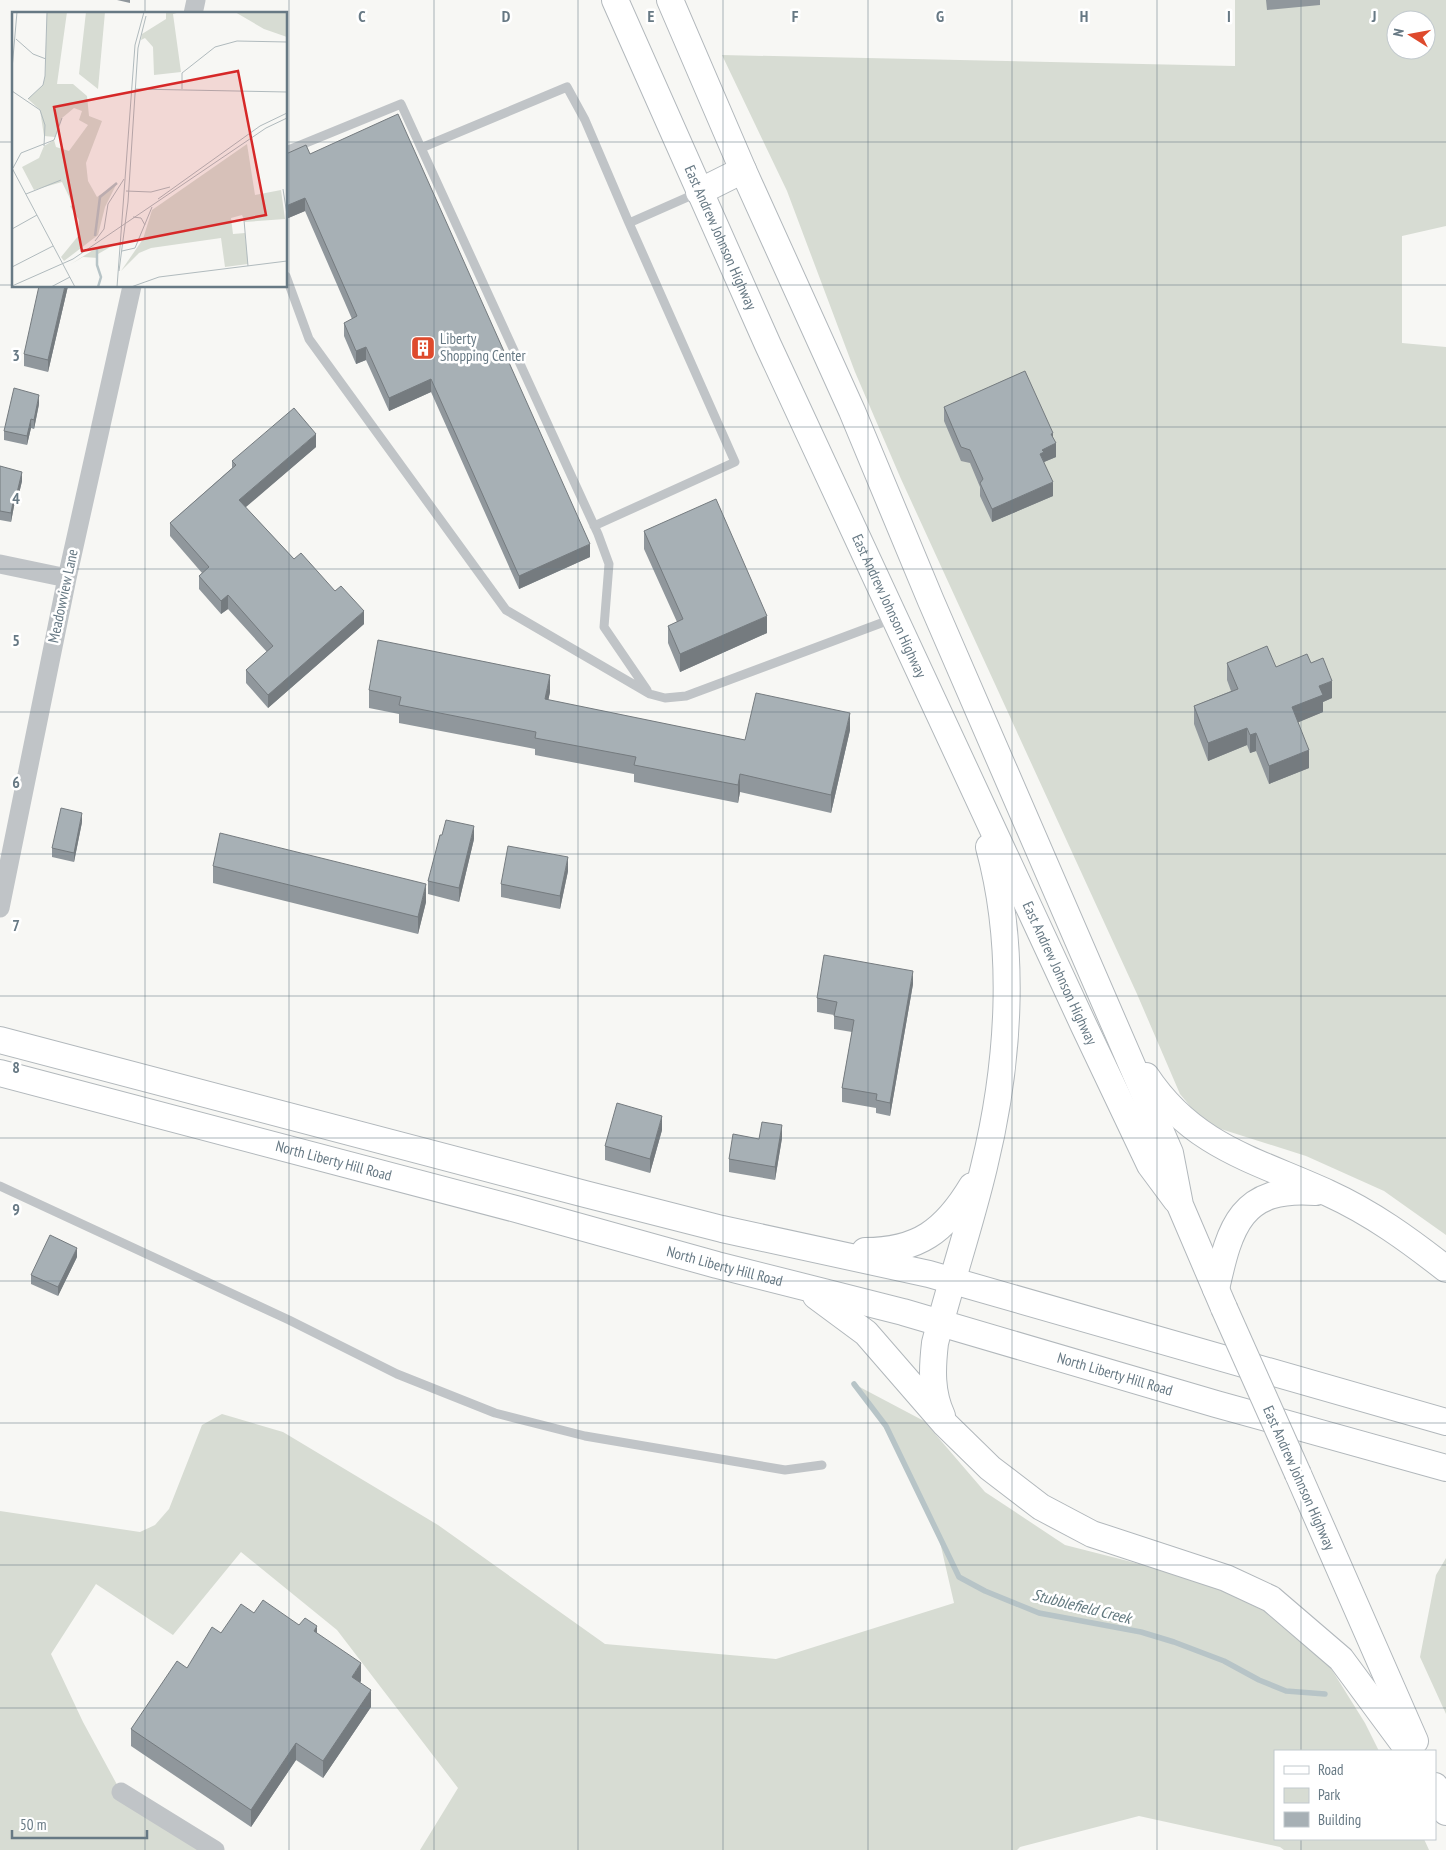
<svg xmlns="http://www.w3.org/2000/svg" width="1446" height="1850" font-family="'PT Sans Narrow',sans-serif">
<style>
.green{fill:#d7dcd3;fill-rule:evenodd}
.lines{fill:none;stroke-linecap:round;stroke-linejoin:round}
.stream{stroke:#b7c4c7;stroke-width:5.5}
.secondary-casing{stroke:#b2b8bc;stroke-width:28}
.service{stroke:#c0c4c7;stroke-width:9}
.minor{stroke:#c0c4c7;stroke-width:19}
.secondary{stroke:#fff;stroke-width:26}
.secondary-bridge-casing{stroke:#b2b8bc;stroke-width:28;stroke-linecap:butt}
.secondary-bridge{stroke:#fff;stroke-width:26}
.wall{fill:#90979c}
.shaded-wall{fill:#757b7f}
.building{fill:#a7b0b5;stroke:#757b7f}
.grid{fill:none;stroke:#677984;stroke-width:1;stroke-opacity:0.55}
.labels{text-anchor:middle;stroke-width:5;stroke-linejoin:round;paint-order:stroke}
.street-label{font-size:15px;fill:#677984;stroke:#fff}
.poi-label{font-size:15px;fill:#677984;stroke:#fff;text-anchor:start}
.water-label{font-size:16px;font-style:italic;fill:#637a80;stroke:#fff}
.inset-river{fill:none;stroke:#b7c4c7;stroke-width:2.5}
.inset-road{fill:none;stroke:#b0babd;stroke-width:1}
.view{fill:#d62828;fill-opacity:0.15;stroke:#d62828;stroke-width:2.5}
.inset-edge{fill:none;stroke:#677984;stroke-width:2.5}
.grid-label{font-size:16px;text-anchor:middle;font-weight:bold;fill:#677984;stroke:#fff;stroke-width:5;stroke-linejoin:round;paint-order:stroke}
</style>
<rect width="100%" height="100%" fill="#f7f7f4"/>
<!-- green -->
<path class="green" d="M1235,0H1446V226L1402,236V343L1446,347V1235L1384,1191L1306,1156L1205,1124L1180,1094L1137,994L901,479L855,372L787,191L722,55L1235,66ZM1396,20H1426V50H1396Z
M854,1384L924,1421L985,1492L1065,1545L1171,1572L1233,1595L1274,1616L1327,1662L1365,1723L1379,1751H1275V1839H1424L1429,1850H1284L1280,1847L1139,1816L1020,1847L1017,1850H420L458,1788L337,1630L241,1552L173,1635L96,1584L51,1654L83,1722L121,1792L215,1850H0V1511L140,1532L155,1525L169,1509L202,1425L222,1414L283,1432L438,1525L605,1644L776,1659L954,1603L937,1529L886,1426Z
M1446,1558V1714L1420,1657L1436,1575Z"/>
<g class="lines">
<!-- stream -->
<path class="stream" d="M854,1384L886,1426L959,1577L985,1591L1039,1613L1141,1632L1174,1642L1224,1661L1259,1680L1286,1691L1325,1694"/>
<defs>
<g id="secondary">
<path id="s1" d="M615,0L768,345L1084,1026L1150,1165L1176,1200"/>
<path d="M670,0L743,170L852,411L931,601L1170,1153L1180,1205L1224,1308"/>
<path d="M699,192L743,170"/>
<path d="M0,1040L585,1194L722,1229L929,1274L1446,1422"/>
<path id="s2" d="M0,1073L516,1209L717,1265L903,1312L1216,1404L1446,1468"/>
<path d="M1146,1076C1193,1147 1256,1160 1328,1193C1372,1213 1409,1240 1446,1269"/>
<path d="M865,1251C918,1251 945,1231 972,1186"/>
<path d="M1216,1289C1230,1226 1241,1186 1316,1192"/>
<path d="M816,1296L866,1333L945,1424L990,1468L1041,1507L1092,1534L1226,1578L1271,1599L1341,1659L1409,1751"/>
<path d="M942,1416C931,1392 932,1369 935,1343C950,1284 970,1226 984,1167C1009,1065 1017,950 989,847"/>
<path d="M1298,1474L1415,1741"/>
<path d="M1435,1786L1446,1812"/>
</g>
</defs>
<!-- secondary casing -->
<use href="#secondary" class="secondary-casing"/>
<!-- service -->
<path class="service" d="M421,148L567,87L585,120L629,223
M286,151L401,104L598,534L609,564L604,627L647,690
M286,276L309,339L506,610L650,694L665,698L686,696L892,619
M594,526L735,462L629,223L697,193
M0,1186L289,1320L397,1374L495,1413L585,1436L785,1470L822,1465"/>
<!-- minor -->
<path class="minor" d="M193,14L196,0
M0,564L67,578
M0,908L67,578L132,286
M121,1792L215,1850"/>
<!-- secondary -->
<use href="#secondary" class="secondary"/>
<defs>
<path id="secondary-bridge" d="M1224,1308L1298,1474"/>
</defs>
<!-- secondary-bridge casing -->
<use href="#secondary-bridge" class="secondary-bridge-casing"/>
<!-- secondary-bridge -->
<use href="#secondary-bridge" class="secondary-bridge"/>
</g>
<!-- wall -->
<path class="wall" d="M117,0H130V3Z
M1266,0H1320V5L1267,10Z
M286,154H310L590,557L519,589L431,392L389,411L366,360L356,364L344,336V323L352,319L305,211L286,219Z
M68,286L48,372L24,366V354Z
M39,404L34,429L31,428L27,445L4,440V431Z
M944,407L1053,439L1056,457L1044,462L1053,496L992,522L980,496V487L970,463L961,461L944,421Z
M316,447L245,507L294,559L364,624L268,708L246,683V670L267,652L228,609L221,614L199,589V576L202,573L170,536V523L232,468V461Z
M0,466L22,481L16,506H14L11,522L0,520Z
M644,531L767,633L680,672L668,643V626L677,622L644,549Z
M1227,663L1276,667L1311,663L1332,698L1323,702V712L1298,722L1309,768L1269,784L1256,751L1250,753L1247,745L1208,761L1194,724V706L1231,691L1227,680Z
M369,690L550,692L548,700L745,740L850,730L831,813L740,792L738,803L634,782V774L535,755V749L399,723V714L369,708Z
M82,822L74,862L52,857V848Z
M474,839L459,902L428,894V881Z
M213,866L426,902L418,934L213,883Z
M568,871L560,909L501,897V884Z
M913,984L890,1116L876,1113V1108L842,1102V1088L852,1032L834,1029V1015L817,1012V998Z
M662,1130L650,1173L605,1160V1146Z
M782,1138L775,1180L729,1172V1159L759,1139Z
M77,1257L58,1296L31,1284V1275Z
M254,1613L299,1625L317,1634L361,1681L360,1682L371,1707L323,1778L296,1760L251,1827L131,1746V1729L187,1668L221,1633Z"/>
<!-- shaded-wall -->
<path class="shaded-wall" d="M305,198V211L286,219V206Z
M65,286H68L48,372V360Z
M366,347V360L356,364V351Z
M431,379V392L389,411V398Z
M39,395V404L34,429V420Z
M31,419V428L27,445V436Z
M1053,433V444L1056,443V457L1044,462L1040,454L1051,434Z
M316,434V447L239,513V500Z
M22,472V481L16,506V497Z
M1053,482V496L992,522V509Z
M14,497V506L11,522V513Z
M590,544V557L519,589V576Z
M228,595V609L221,614V601Z
M364,611V624L268,708V695Z
M767,616V633L680,672V654Z
M550,675V692L545,717V699Z
M1332,681V698L1323,702V712L1292,725V707L1319,686Z
M850,713V730L831,813V795Z
M1247,728V745L1208,761V743Z
M1256,733V751L1250,753V735Z
M1309,750V768L1269,784V766Z
M740,774V792L738,803V785Z
M82,813V822L74,862V853Z
M474,826V839L459,902V888Z
M568,857V871L560,909V896Z
M426,884V902L418,934V917Z
M913,971V984L890,1116V1103Z
M662,1116V1130L650,1173V1159Z
M782,1125V1138L775,1180V1167Z
M77,1248V1257L58,1296V1287Z
M317,1626V1644L314,1631Z
M361,1663V1681L352,1694V1677Z
M371,1690V1707L323,1778V1761Z
M296,1743V1760L251,1827V1810Z"/>
<!-- building -->
<path class="building" d="M398,114L590,544L519,576L431,379L389,398L366,347L356,351L344,323L357,316L305,198L286,206V154L306,145L310,154Z
M39,286H65L48,360L24,354Z
M1025,371L1053,433L1051,434L1056,443L1042,450L1044,452L1040,454L1053,482L992,509L980,483L983,479L970,450L961,447L944,407Z
M14,388L39,395L34,420L31,419L27,436L4,431Z
M294,408L316,434L239,500L294,559L301,553L335,591L341,586L364,611L268,695L246,670L273,646L228,595L221,601L199,576L209,567L170,523L236,465L232,461Z
M0,466L22,472L16,497H14L11,513L0,511Z
M716,499L767,616L680,654L668,626L683,619L644,531Z
M378,640L550,675L545,699L745,740L756,693L850,713L831,795L740,774L738,785L634,765L636,757L535,738L536,732L399,705L401,697L369,690Z
M1267,646L1276,667L1307,654L1311,663L1323,658L1332,681L1319,686L1323,695L1292,707L1309,750L1269,766L1256,733L1250,735L1247,728L1208,743L1194,706L1238,689L1227,663Z
M61,808L82,813L74,853L52,848Z
M446,820L474,826L459,888L428,881L440,835H442Z
M220,833L426,884L418,917L213,866Z
M508,846L568,857L560,896L501,884Z
M824,955L913,971L890,1103L876,1100L877,1094L842,1088L854,1020L834,1016L837,1002L817,998Z
M617,1103L662,1116L650,1159L605,1146Z
M762,1122L782,1125L775,1167L729,1159L733,1134L759,1139Z
M50,1235L77,1248L58,1287L31,1275Z
M263,1600L299,1625L305,1618L317,1626L314,1631L361,1663L352,1677L371,1690L323,1761L296,1743L251,1810L131,1729L177,1661L187,1668L212,1627L221,1633L241,1604L254,1613Z"/>
<!-- grid -->
<path class="grid" d="M145,0V14M289,0V1850M434,0V1850M578,0V1850M723,0V1850M868,0V1850M1012,0V1850M1157,0V1850M1301,0V1751M0,142H14M286,142H1446M0,285H14M286,285H1446M145,286V1850M0,427H1446M0,569H1446M0,712H1446M0,854H1446M0,996H1446M0,1138H1446M0,1281H1446M0,1423H1446M0,1565H1446M0,1708H1446M1301,1839V1850"/>
<!-- icons -->
<defs>
<symbol id="building-square" viewBox="-11 -11 22 22"><rect x="-9" y="-9" width="18" height="18" rx="4" fill="#de4a2d" stroke="#fff"/><path d="M-4-6H4V6H1V3H-1V6H-4ZM-2.5-4.3h1.7v1.8h-1.7ZM.8-4.3h1.7v1.8H.8ZM-2.5-1h1.7V.8h-1.7ZM.8-1h1.7V.8H.8Z" fill="#fff"/></symbol>
</defs>
<g fill-rule="evenodd">
<use href="#building-square" x="409" y="334" width="28" height="28"/>
</g>
<g class="labels">
<!-- street labels -->
<g class="street-label">
<text dy="5" stroke="none"><textPath href="#s1" startOffset="260">East Andrew Johnson Highway</textPath></text>
<text transform="translate(63 596) rotate(-78)" y="5">Meadowview Lane</text>
<text dy="5" stroke="none"><textPath href="#s1" startOffset="665">East Andrew Johnson Highway</textPath></text>
<text dy="5" stroke="none"><textPath href="#s1" startOffset="1070">East Andrew Johnson Highway</textPath></text>
<text dy="5" stroke="none"><textPath href="#s2" startOffset="345">North Liberty Hill Road</textPath></text>
<text dy="5" stroke="none"><textPath href="#s2" startOffset="750">North Liberty Hill Road</textPath></text>
<text dy="5" stroke="none"><textPath href="#s2" startOffset="1155">North Liberty Hill Road</textPath></text>
<text transform="translate(1299 1478) rotate(66)" y="5">East Andrew Johnson Highway</text>
</g>
<!-- poi labels -->
<g class="poi-label">
<text x="440" y="344">Liberty<tspan x="440" dy="17">Shopping Center</tspan></text>
</g>
<!-- water labels -->
<g class="water-label">
<text transform="translate(1082 1606) rotate(14)" y="6">Stubblefield Creek</text>
</g>
</g>
<!-- overview -->
<g transform="translate(12 12)">
<rect width="275" height="275" fill="#f7f7f4"/>
<path d="M35,0H55L45,72H61L75,84L77,104L90,109L74,151L76,169L85,185L105,171L93,195L86,223L52,249L49,245L67,223V208L58,194L61,193L50,170L22,178L10,155L27,146L32,134L42,128L44,135L57,139L76,113L67,108L70,99L62,96L50,106L43,125L32,124L28,98L16,87L31,73L33,64ZM74,0H93L86,77L67,62ZM154,0H168L161,2L169,60L142,63L141,35L133,26L129,28L130,22L154,7ZM223,0H275V25L252,17ZM235,132L243,183L269,178L273,207L233,210L230,203L219,206L221,222L233,221L236,252L213,255L209,226L139,236L127,241L109,259L131,227L140,198ZM89,233L100,234L86,242V246L71,245L59,252Z" fill="#d7dcd3"/>
<path class="inset-river" d="M83,224L88,185L105,171M85,237V253L89,265L86,275"/>
<path class="inset-road" d="M4,27L21,42L34,47M0,57L5,0M123,77L275,80M170,77V61L203,35L225,29L275,30M0,79L28,98L33,113L32,134M16,87L31,73L33,64L35,0M0,156L63,275M1,156L9,141L42,128L50,106M271,177L275,203M114,179L139,180L158,175M14,182L49,168M146,187L248,114L275,101M121,205L129,206L133,213M232,208L236,254M0,217L25,203M83,229L92,217L96,192L112,167M110,239L123,236L140,195M0,255L41,234M107,259L116,190L126,36L134,4M0,274L61,247L254,116L275,106M39,275L58,265M105,275L123,33L132,0M119,275L147,265L275,249"/>
<path class="view" d="M226,59L254,203L70,239L42,95Z"/>
<rect width="275" height="275" class="inset-edge"/>
</g>
<g class="grid-label">
<text x="362" y="22">C</text>
<text x="506" y="22">D</text>
<text x="651" y="22">E</text>
<text x="795" y="22">F</text>
<text x="940" y="22">G</text>
<text x="1084" y="22">H</text>
<text x="1229" y="22">I</text>
<text x="1374" y="22">J</text>
<text x="16" y="361">3</text>
<text x="16" y="504">4</text>
<text x="16" y="646">5</text>
<text x="16" y="788">6</text>
<text x="16" y="931">7</text>
<text x="16" y="1073">8</text>
<text x="16" y="1215">9</text>
</g>
<!-- legend -->
<rect x="1274" y="1750" width="162" height="90" fill="#ffffff" stroke="#c2c9ce"/>
<rect x="1284" y="1766" width="25" height="8" fill="#ffffff" stroke="#c2c9ce"/>
<text x="1318" y="1775" font-size="15" fill="#677984">Road</text>
<rect x="1284" y="1788" width="25" height="15" fill="#d7dcd3" stroke="#c2c9ce"/>
<text x="1318" y="1800" font-size="15" fill="#677984">Park</text>
<rect x="1284" y="1812" width="25" height="15" fill="#a7b0b5" stroke="#c2c9ce"/>
<text x="1318" y="1825" font-size="15" fill="#677984">Building</text>
<!-- north arrow -->
<g transform="translate(1411 35) rotate(281)"><circle r="24" fill="#ffffff" stroke="#c2c9ce"/>
<path d="M0-4L9 19L0 12L-9 19Z" fill="#de4a2d"/>
<text y="-8" font-size="14" font-weight="bold" text-anchor="middle" fill="#677984">N</text>
</g>
<!-- scale -->
<path d="M12 1830v8h135v-8" fill="none" stroke="#677984" stroke-width="2.5"/>
<text x="20" y="1830" font-size="15" fill="#677984" stroke="#ffffff" stroke-width="4" paint-order="stroke">50 m</text>
</svg>
